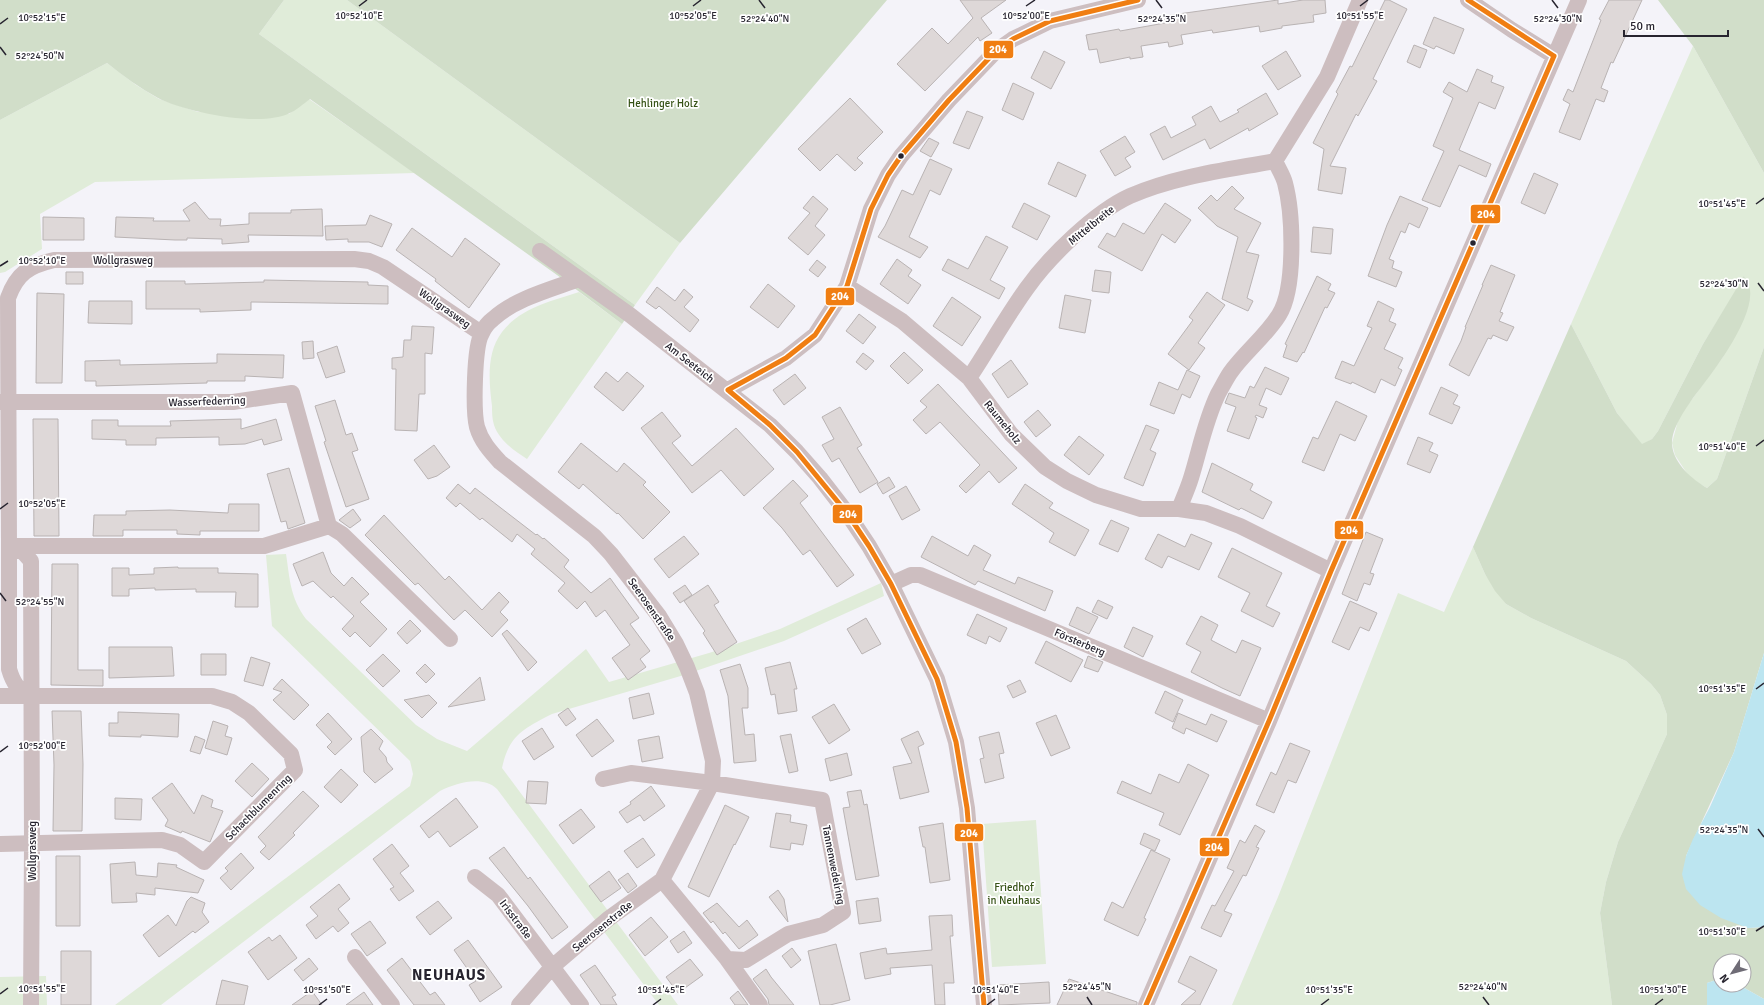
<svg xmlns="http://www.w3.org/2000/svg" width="1764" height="1005" font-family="Signika,sans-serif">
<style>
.green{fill:#e0ecd9}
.forest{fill:#d1dec9}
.water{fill:#bce5f0}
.building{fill:#ded8d8;stroke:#b9b3b3}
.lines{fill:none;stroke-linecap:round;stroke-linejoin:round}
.minor{stroke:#cdbec0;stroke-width:16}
.bus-1-casing{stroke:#fff;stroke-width:8}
.bus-1{stroke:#f07e12;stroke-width:5}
.ticks{fill:none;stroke:#27242f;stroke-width:1.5}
.bus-dot{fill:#27242f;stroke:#fff;stroke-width:1.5}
.labels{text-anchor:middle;stroke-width:3.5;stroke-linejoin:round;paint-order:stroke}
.park-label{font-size:11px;fill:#365216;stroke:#fff}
.street-label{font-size:11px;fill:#27242f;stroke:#fff}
.district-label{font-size:15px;font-weight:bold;letter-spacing:1px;fill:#27242f;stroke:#fff}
.ticks-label{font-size:10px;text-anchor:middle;fill:#27242f;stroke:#fff;stroke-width:3.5;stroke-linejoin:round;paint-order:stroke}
.line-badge{stroke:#fff;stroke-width:1.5}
.badge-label{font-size:11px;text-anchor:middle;font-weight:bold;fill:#fff}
</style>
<rect width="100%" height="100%" fill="#f4f3f9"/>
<!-- green -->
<path class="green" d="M284,0H347L680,243L635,305L259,34Z
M1693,46L1764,173V347L1717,479L1707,488L1690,478L1675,455L1672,443L1679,417L1723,357L1745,276L1703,344L1658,431L1652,439L1642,445L1617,413L1571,324Z
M107,63L136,85L159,99L198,112L289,114L309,99L415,173L95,182L40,214L42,249L5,272L0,273V120Z
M579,292L622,324L527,459C514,451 499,440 494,425C492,419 492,412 492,406C489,382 486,353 502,332C520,308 552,301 579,292Z
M1473,547L1485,574L1506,604L1531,618L1626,661L1651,684L1660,695L1667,715V734L1618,842L1606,882L1600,913L1612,1005H1232L1278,897L1398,593L1444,612Z
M286,554C290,580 290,597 306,619L416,725L437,739L467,751L586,649L609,682L709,653L780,629L881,583L884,596L784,641L684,675L552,714C523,729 509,735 502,768L678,1005H659L497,789C482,775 457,783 440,791L161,1005H115L410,786L413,774L410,761L272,626L266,555Z
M1036,820L1046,964L992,967L982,824Z
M46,976L47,1005H0V977Z"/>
<!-- forest -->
<path class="forest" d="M0,0H284L259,34L635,305L622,324L557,275L310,99C303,104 297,110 290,113C261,128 185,112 158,98C140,88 123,76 107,63L0,120Z
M347,0H887L680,243Z
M1658,0H1764V173L1693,46Z
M1744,276C1746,280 1749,285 1750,290C1754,320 1711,375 1693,398C1685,410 1671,429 1672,445C1674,464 1692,479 1707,488L1717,479L1764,347V653L1734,752L1686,856L1748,928L1764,927V999L1739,985H1744V961H1720V979L1707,983V1005H1612L1600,913L1606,882L1618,842L1667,734V715L1660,695L1651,684L1626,661L1531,618L1506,604L1495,591L1485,574L1473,547L1571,324L1617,413L1642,444L1652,439L1658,431L1703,344Z"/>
<!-- water -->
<path class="water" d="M1764,653V927L1748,928L1721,918L1700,905L1686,889L1682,874L1686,856L1693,839L1710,807L1734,752Z
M1719,979L1720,985H1739L1764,999V1005H1707V983Z"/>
<!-- building -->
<path class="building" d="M960,0H1006L981,18L992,33L980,41L978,37L925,91L897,64L932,28L948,44L973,18Z
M1278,0V4L1303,0H1325L1326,13L1313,15L1314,22L1282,26V28L1260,32L1259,26L1213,33L1212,30L1181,35L1183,44L1169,47L1168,42L1141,46L1143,57L1130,59V57L1100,63L1097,49L1089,50L1086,35L1119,29L1120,31L1165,23L1164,16Z
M1385,0H1389L1407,9L1373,79L1377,81L1358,116L1356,114L1330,166L1346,168L1342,194L1318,190L1324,149L1313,143L1338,94L1336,92L1350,66L1352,67Z
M1609,0H1642L1613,63L1611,62L1601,88L1608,91L1604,102L1596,99L1580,140L1559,132L1570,104L1563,100L1568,89L1573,92L1601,20L1599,19Z
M1434,17L1464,29L1454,54L1436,46L1434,49L1423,44Z
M1414,45L1427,50L1420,68L1407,62Z
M1044,51L1065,62L1051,89L1031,78Z
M1286,51L1301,76L1278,90L1262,66Z
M1477,69L1493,76L1491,82L1504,87L1495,109L1479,102L1459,150L1491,164L1486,177L1459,165L1440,207L1422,200L1444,151L1433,146L1453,98L1443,92L1449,82L1467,92Z
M1013,83L1034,93L1023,120L1002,110Z
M1266,93L1278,114L1249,131L1248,128L1210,149L1205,139L1163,160L1150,134L1165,126L1171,138L1196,125L1192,117L1211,106L1220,122L1239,112L1237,110Z
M850,98L883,132L857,158L863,163L855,171L837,154L820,171L798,149Z
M967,111L983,117L969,149L953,143Z
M1125,136L1135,152L1125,158L1131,167L1115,176L1100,151Z
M929,138L939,143L931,157L920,151Z
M930,159L952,169L940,195L930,190L909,237L928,247L920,258L878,237L885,226L902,190L913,195Z
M1058,162L1086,175L1076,197L1048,184Z
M1534,173L1558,184L1545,214L1521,203Z
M1232,186L1244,198L1234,209L1261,223L1246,252L1259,255L1247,298L1253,301L1248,311L1222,299L1238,237L1217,226L1198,208L1211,195L1217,201Z
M813,196L828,209L815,226L825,235L808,255L788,238L810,213L803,208Z
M1400,196L1428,208L1419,228L1409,223L1405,233L1401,231L1389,259L1394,261L1392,268L1402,272L1396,287L1368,276L1387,225Z
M195,202L209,219H221L220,226L249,224V213H291V210L322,209L323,236L248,235L249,242L222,244V239L187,238V240H175L115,237L116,217L154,218L153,221H190L183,210Z
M1024,203L1050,216L1037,240L1012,227Z
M1165,203L1191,220L1175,243L1162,234L1142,271L1098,247L1107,233L1115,237L1123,223L1144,234Z
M370,215L392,224L382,247L369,242H348V239L326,240L325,226L366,225Z
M43,217L84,218V240H43Z
M1313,227L1333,229L1331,254L1311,252Z
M412,228L452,257L465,238L500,264L469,308L435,281L436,279L396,250Z
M986,236L1008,247L990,280L1005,288L999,299L942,270L948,259L968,269Z
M897,259L912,270L908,276L921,285L908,304L880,284Z
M817,260L826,267L818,277L809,270Z
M1491,265L1515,275L1500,312L1503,313L1499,321L1514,327L1507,341L1493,335L1491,339L1488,338L1469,376L1449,365L1461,341L1466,327H1465L1483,285H1482Z
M1095,270L1111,272L1109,293L1092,291Z
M66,272H83V284H66Z
M1317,276L1331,284L1328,290L1335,293L1327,308L1325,307L1304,353L1303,352L1297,362L1283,357L1287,345L1285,344Z
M264,280L368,282V285L388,286V304L251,302V310L200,312V309H146V281H185V284L264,282Z
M768,284L795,306L778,328L750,307Z
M657,287L675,301L684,289L693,297L684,307L699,320L690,332L659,306L656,309L646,302Z
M1207,292L1225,305L1198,343L1205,348L1189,370L1168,354L1193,320L1189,317Z
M37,293L64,294L62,383H36Z
M1065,295L1091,300L1085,333L1059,328Z
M952,297L981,317L962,346L933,326Z
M89,301H132V324L88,323Z
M1378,301L1394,309L1389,321L1396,324L1384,349L1403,358L1398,368L1402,370L1395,386L1381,379L1375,393L1352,382L1351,384L1335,378L1342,361L1354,366L1372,328L1367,326Z
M859,314L876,327L863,344L846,331Z
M412,326L434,327L432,354L425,353V394H419L417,431L395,430L396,369H392V358L403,357L404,340H411Z
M313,341L314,358L303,359L302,342Z
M337,346L345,372L326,378L317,353Z
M904,352L923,370L908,384L890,366Z
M863,353L874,361L866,370L856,362Z
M217,354L284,355L283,378L245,376V381H207V383L96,386V381H85V361L120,360V365L217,363Z
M1011,360L1028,384L1008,398L992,374Z
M1265,367L1289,378L1281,395L1266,388L1259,405L1267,408L1263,418L1256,415L1255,417L1257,418L1249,439L1227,431L1236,407L1225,403L1229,393L1245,398L1250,386L1254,388Z
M1187,370L1200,376L1190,398L1182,394L1174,414L1150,405L1159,382L1178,390Z
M606,372L618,382L627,372L644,386L623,411L594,387Z
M795,374L806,388L784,405L773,390Z
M938,384L1017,468L999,483L989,471L966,493L959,486L980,465L940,422L926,434L913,420L927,407L920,401Z
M1441,387L1458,395L1453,404L1460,407L1452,424L1429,414Z
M335,400L346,435L352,433L358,450L352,452L369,499L346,507L324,442L326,441L315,406Z
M1336,401L1367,416L1355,441L1340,434L1324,471L1302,462L1313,437L1318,439Z
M840,407L862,445L857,448L878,482L860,493L839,458L832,462L822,445L834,439L822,417Z
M1038,410L1051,425L1036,437L1024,422Z
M662,412L681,436L672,443L692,466L736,428L774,469L744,496L721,470L692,493L641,428Z
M33,419H58L59,536H34Z
M241,419V429L276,419L282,440L264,445L262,439L245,444L219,445V437L156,438V445H126V440L92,439V420H118V426H171L170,421Z
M1146,425L1159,430L1150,450L1156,453L1143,486L1124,478Z
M1079,436L1104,455L1089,475L1064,455Z
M1418,437L1433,443L1429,451L1438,455L1430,473L1407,464Z
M581,443L617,472L624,463L646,482L643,485L670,512L643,539L618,513L617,514L583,484L579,489L558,472Z
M434,445L450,467L437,476L428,479L414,460Z
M1212,463L1253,484L1250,490L1272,502L1263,519L1241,508L1239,510L1202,492Z
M289,468L305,523L288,529L286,521L281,522L267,474Z
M889,477L895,487L883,494L877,484Z
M793,480L808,496L800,503L854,575L837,587L810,550L803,555L782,528L763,508Z
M458,484L470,494L475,488L536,535L537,534L543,539L544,538L569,560L564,567L591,593L610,578L639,618L630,624L650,651L640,659L646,667L628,680L612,658L630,645L605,610L596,617L585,601L577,609L558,591L565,583L531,554L535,549L517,534L512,542L482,518L480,520L460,503L456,507L446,498Z
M1025,484L1053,503L1049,508L1089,530L1075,556L1049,542L1054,533L1012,504Z
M906,486L920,510L902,520L889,496Z
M229,504H259V531H200V535L177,534V530H123V536H93L94,515H126V511L170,510L228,513Z
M353,509L361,520L350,528L339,520Z
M384,515L445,580L449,576L482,610L499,592L509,602L500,612L508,620L492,637L465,610L454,620L418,583L415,585L365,535Z
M1111,520L1129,528L1118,552L1099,544Z
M1366,532L1383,539L1370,573L1374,574L1370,585L1364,583L1357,601L1342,594Z
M1158,534L1185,547L1191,534L1212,543L1199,570L1168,556L1162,568L1145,559Z
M684,536L699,554L669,578L654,559Z
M932,536L968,556L974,545L991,555L983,570L1015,584L1018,577L1053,591L1045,611L978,581L975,585L921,557Z
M1232,548L1282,573L1266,606L1280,613L1273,627L1241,611L1250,593L1218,577Z
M323,552L331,573L344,586L352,577L369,594L360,602L387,629L370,647L355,632L350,637L342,629L354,616L333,596L331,598L313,581L302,586L293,564Z
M52,564H78V670H103V686L51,685Z
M178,567V568H218V573L258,574V607H235L236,592H196V589L155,590V588L129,589V596H112V568H129V575L154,574V568Z
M685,585L692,595L680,603L673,593Z
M708,585L719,602L714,605L737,642L717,655L703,633L705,631L684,601Z
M1098,600L1113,607L1107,619L1092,612Z
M1350,601L1377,613L1369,631L1360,627L1349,650L1332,642Z
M1077,607L1098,617L1089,634L1069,625Z
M977,614L1007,628L1000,642L989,636L986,644L967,635Z
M1201,616L1218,625L1211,640L1236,653L1242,640L1261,648L1240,696L1222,688L1191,672L1201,652L1186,644Z
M866,618L881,644L862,654L847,629Z
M410,620L421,631L407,644L397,633Z
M1133,627L1153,636L1143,657L1124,647Z
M507,630L537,662L528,671L502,634Z
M1046,641L1083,660L1071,682L1035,663Z
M109,647H172L174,676L109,678Z
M201,654H226V675H201Z
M383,654L400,671L383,687L366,670Z
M1088,656L1103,662L1098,672L1084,667Z
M251,657L270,663L263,686L244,681Z
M790,662L797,689H794L797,711L778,714L775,694L771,695L765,668Z
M425,664L435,674L426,683L416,673Z
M740,664L748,688V708H742L745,735L754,734L756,761L734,763L728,696L720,670Z
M480,677L485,700L448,707Z
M282,679L309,705L294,720L273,700L282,692L273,689Z
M1020,680L1026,692L1013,698L1007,686Z
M1165,691L1183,700L1173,722L1155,713Z
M649,693L654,714L633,719L629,698Z
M429,695L437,703L422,718L404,700Z
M834,704L850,730L829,744L812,717Z
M568,708L576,719L566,726L558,715Z
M52,711H81L83,764L82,831H53L54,765Z
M118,712L179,714L178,737L141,735V737L109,736V723H118Z
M328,713L352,739L335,755L327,747L332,742L316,725Z
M1178,713L1206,725L1211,714L1227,721L1217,742L1186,728L1184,734L1172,728Z
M1056,715L1070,748L1051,756L1036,723Z
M597,719L614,741L592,757L576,735Z
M213,721L228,726L225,736L232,738L227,755L205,748Z
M542,728L554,747L534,760L522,741Z
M371,729L383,741L379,749L386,757L387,762L393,769L375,783L364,772L361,737Z
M918,731L924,744L918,747L929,792L900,799L893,767L912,763L901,739Z
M999,732L1004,753L999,754L1004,778L985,783L980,759L984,758L979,737Z
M791,734L798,771L789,773L780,736Z
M195,736L205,740L200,754L190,751Z
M659,736L663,758L642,762L638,740Z
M1290,743L1310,751L1296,783L1288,780L1274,813L1256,805L1271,772L1276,775Z
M847,753L852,775L830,781L825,759Z
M252,763L269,779L252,797L235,781Z
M1188,764L1209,775L1180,835L1159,825L1164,813L1117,793L1122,781L1151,794L1159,774L1179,783Z
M341,769L358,785L341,803L324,787Z
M528,781L548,782L546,804L526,803Z
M172,783L194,814L202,795L213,800L211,807L223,811L210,842L182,831L181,833L165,826L168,820L152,798Z
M651,786L665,806L644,821L640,815L627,823L619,812L631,804L630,802Z
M861,790L864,805L867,804L879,876L856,880L843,808L850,807L847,792Z
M303,791L319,806L293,833L295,835L269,860L260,852L266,846L258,837Z
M115,798L142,799L141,820L115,819Z
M456,798L478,827L450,847L438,831L429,838L420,826Z
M725,805L749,817L735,845L734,844L709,897L688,887Z
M581,809L595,827L573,844L559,825Z
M776,813L791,815L790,822L807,825L803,845L791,843L790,850L770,847Z
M943,823L950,880L930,883L925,847H923L919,827Z
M1255,825L1265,831L1256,847L1259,848L1246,876L1243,875L1224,911L1232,914L1221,937L1201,928L1212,905L1215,906L1234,871L1227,868L1240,840L1245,843Z
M1144,833L1160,840L1155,851L1140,844Z
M643,838L655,855L637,868L624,851Z
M392,844L409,866L400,873L414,891L399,901L390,889L394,887L373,859Z
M504,847L528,879L530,877L568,927L552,939L528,906L489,858Z
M1151,850L1170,859L1144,918L1146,919L1138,936L1104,920L1112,902L1123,908Z
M241,853L254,868L231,890L220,878L228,871L225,868Z
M56,856H80V926H56Z
M135,862L136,875L157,877L158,863L177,865L176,867L204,880L198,893L155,888V895L136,893L137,902L112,903L110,864Z
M609,871L621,888L601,902L589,886Z
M628,873L637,886L628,893L618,880Z
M339,884L350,899L338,909L349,923L338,932L333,926L316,939L306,925L318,916L310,907Z
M778,890L784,899L788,922L769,897Z
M191,897L205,903L202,912L209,922L195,933L193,931L159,957L143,935L168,915L176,926L187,901Z
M878,898L881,921L859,924L856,901Z
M438,901L452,918L430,935L416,917Z
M717,903L739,927L747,920L758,935L739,949L725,932L723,934L713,921L711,923L703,913Z
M952,915L953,936H950L954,983H944L945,1005H935L932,965L890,968L891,974L865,979L860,953L886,948L887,954L932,950L929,916Z
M651,917L668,937L645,956L629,935Z
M370,921L386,943L367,956L351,934Z
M684,931L692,943L678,953L670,941Z
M280,935L297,958L268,980L248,952L269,937L272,941Z
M468,940L502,987L480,1002L469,985L476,981L454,950Z
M836,944L850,1000L830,1005H820L808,951Z
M792,948L801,960L791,968L782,956Z
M61,951H91V1005H61Z
M1190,956L1217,970L1200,1005H1181L1196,991L1178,982Z
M309,958L318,969L303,981L294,970Z
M402,958L430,995L435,992L445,1005H414L387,970Z
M690,959L703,975L678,993L666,977Z
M595,965L616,995L612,997L617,1005H601L580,975Z
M766,969L771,977L794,1005H769L768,999L753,979Z
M1069,979L1137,1002V1005H1057Z
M222,980L248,986L244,1005H216Z
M1049,982L1050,1003L999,1005L998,985Z
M312,991L322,1005H292Z
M738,991L748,1005H735L730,998Z
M364,992L373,1005H346Z"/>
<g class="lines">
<!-- minor -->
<path class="minor" d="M1468,0L1512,30L1554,56
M540,251L630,315L770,425L797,452L820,478L847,513L869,546L891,584L937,679L956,742L967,808L984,1005
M847,286L902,321L969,378L1011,434L1045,467L1067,481L1096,495L1141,509H1179L1206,513L1240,526L1331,571
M969,378C989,348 1006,317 1027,288C1049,257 1095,212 1130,196C1176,176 1227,170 1275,161L1327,77L1360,0
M728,390L786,358L815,335L847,286L871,209L888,175L901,156L949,100L996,51L1013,39L1050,21L1138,0
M0,402H233L292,393L329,526L264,546H12
M1179,509C1183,499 1188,488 1191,478C1200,449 1205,421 1218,394C1222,387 1226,379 1230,373C1245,352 1266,336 1279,315C1296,288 1293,213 1285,183C1283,175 1278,168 1275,161
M329,526L342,534L450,639
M9,546V669C13,683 18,690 31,697
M891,584L911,575H920L1269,721
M0,696H212L232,702L249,713L291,754L295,770L204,862L180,845L162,840L0,844
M603,779L631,773L712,783L822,800L843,912L823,925L788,934L746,960L727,959L662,880
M475,877L498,895L581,1005
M355,957L392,1005
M727,959L760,1005
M31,1005L32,843L31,561L23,552L9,546L8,298C17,273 29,266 54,260L354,259L369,261L383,267L481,333
M519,1005L552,967L608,919L662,880L712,783L713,761L697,693L687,667L676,644L659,616L611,554L594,536L500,462C490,451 481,441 477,427C473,411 474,346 482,333C484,328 489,322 493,319C514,299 552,289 579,279
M1146,1005L1269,721L1331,571L1579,0"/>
<defs>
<path id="bus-1" d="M1468,0L1554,56
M728,390L770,425L797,452L847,513L869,546L891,584L937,679L956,742L967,808L984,1005
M728,390L786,358L815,335L847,286L871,209L888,175L901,156L949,100L996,51L1013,39L1050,21L1138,0
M1146,1005L1269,721L1331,571L1554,56"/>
</defs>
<!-- bus-1 casing -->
<use href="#bus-1" class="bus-1-casing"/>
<!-- bus-1 -->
<use href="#bus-1" class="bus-1"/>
</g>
<!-- ticks -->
<path class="ticks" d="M759,0L765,8M1156,0L1162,8M1552,0L1558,8M359,6L367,0M693,6L701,0M1026,6L1035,0M1360,6L1368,0M0,24L8,18M0,47L6,55M1756,204L1764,198M0,266L8,261M1758,283L1764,291M1756,446L1764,440M0,509L8,503M0,593L6,601M1756,689L1764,683M0,752L8,746M1758,829L1764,837M1756,931L1764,926M0,994L8,988M1087,997L1092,1005M1483,997L1489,1005M319,1005L327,999M653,1005L661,999M987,1005L995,999M1321,1005L1329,999M1655,1005L1663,999"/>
<!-- markers -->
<g class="bus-dot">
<circle cx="901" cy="156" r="3.5"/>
<circle cx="1473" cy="243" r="3.5"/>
</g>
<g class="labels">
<!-- park labels -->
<g class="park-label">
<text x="663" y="107">Hehlinger Holz</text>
<text x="1014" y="891">Friedhof<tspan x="1014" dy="13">in Neuhaus</tspan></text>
</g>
<!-- street labels -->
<g class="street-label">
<text transform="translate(1091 225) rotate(-39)" y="4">Mittelbreite</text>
<text x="123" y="264">Wollgrasweg</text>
<text transform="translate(445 308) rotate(35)" y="4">Wollgrasweg</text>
<text transform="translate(690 362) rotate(38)" y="4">Am Seeteich</text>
<text transform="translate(207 401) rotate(-2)" y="4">Wasserfederring</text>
<text transform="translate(1003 422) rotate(51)" y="4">Raumeholz</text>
<text transform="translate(652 609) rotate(55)" y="4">Seerosenstraße</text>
<text transform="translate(1080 642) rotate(23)" y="4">Försterberg</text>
<text transform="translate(258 807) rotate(-45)" y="4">Schachblumenring</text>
<text transform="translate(32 851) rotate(-90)" y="4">Wollgrasweg</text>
<text transform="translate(834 865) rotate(79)" y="4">Tannenwedelring</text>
<text transform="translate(516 919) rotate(53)" y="4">Irisstraße</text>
<text transform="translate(602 926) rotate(-39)" y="4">Seerosenstraße</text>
</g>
<!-- district labels -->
<g class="district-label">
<text x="449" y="980">NEUHAUS</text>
</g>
</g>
<g class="ticks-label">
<text x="359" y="19">10°52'10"E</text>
<text x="693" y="19">10°52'05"E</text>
<text x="1026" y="19">10°52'00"E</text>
<text x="1360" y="19">10°51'55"E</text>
<text x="42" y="21">10°52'15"E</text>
<text x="765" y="22">52°24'40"N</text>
<text x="1162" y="22">52°24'35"N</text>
<text x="1558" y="22">52°24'30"N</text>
<text x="40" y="59">52°24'50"N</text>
<text x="1722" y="207">10°51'45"E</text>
<text x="42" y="264">10°52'10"E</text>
<text x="1724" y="287">52°24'30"N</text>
<text x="1722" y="450">10°51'40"E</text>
<text x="42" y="507">10°52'05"E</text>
<text x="40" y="605">52°24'55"N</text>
<text x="1722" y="692">10°51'35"E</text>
<text x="42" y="749">10°52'00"E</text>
<text x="1724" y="833">52°24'35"N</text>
<text x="1722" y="935">10°51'30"E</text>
<text x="1087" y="990">52°24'45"N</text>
<text x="1483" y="990">52°24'40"N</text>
<text x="42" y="992">10°51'55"E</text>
<text x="327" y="993">10°51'50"E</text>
<text x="661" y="993">10°51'45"E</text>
<text x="995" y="993">10°51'40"E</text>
<text x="1329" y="993">10°51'35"E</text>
<text x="1663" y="993">10°51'30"E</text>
</g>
<g class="line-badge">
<rect x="983" y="40" width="31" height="19" rx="4" fill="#f07e12"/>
<rect x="1470" y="204" width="31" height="20" rx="4" fill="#f07e12"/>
<rect x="825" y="287" width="30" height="19" rx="4" fill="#f07e12"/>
<rect x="832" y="504" width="31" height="20" rx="4" fill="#f07e12"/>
<rect x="1334" y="520" width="30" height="20" rx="4" fill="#f07e12"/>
<rect x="954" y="823" width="30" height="19" rx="4" fill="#f07e12"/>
<rect x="1199" y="837" width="31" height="20" rx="4" fill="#f07e12"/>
</g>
<g class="badge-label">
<text x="998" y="53">204</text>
<text x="1486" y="218">204</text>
<text x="840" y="300">204</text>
<text x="848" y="518">204</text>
<text x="1349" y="534">204</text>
<text x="969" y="837">204</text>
<text x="1214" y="851">204</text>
</g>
<!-- north arrow -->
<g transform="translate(1732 973) rotate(234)"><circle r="19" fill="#ffffff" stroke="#a9a7ac"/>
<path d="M0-3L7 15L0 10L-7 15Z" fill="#6f6c76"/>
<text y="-6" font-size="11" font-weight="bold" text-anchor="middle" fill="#27242f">N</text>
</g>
<!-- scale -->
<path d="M1624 30v6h104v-6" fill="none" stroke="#27242f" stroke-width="2"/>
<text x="1630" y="30" font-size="12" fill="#27242f" stroke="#ffffff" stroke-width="3" paint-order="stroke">50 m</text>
</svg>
